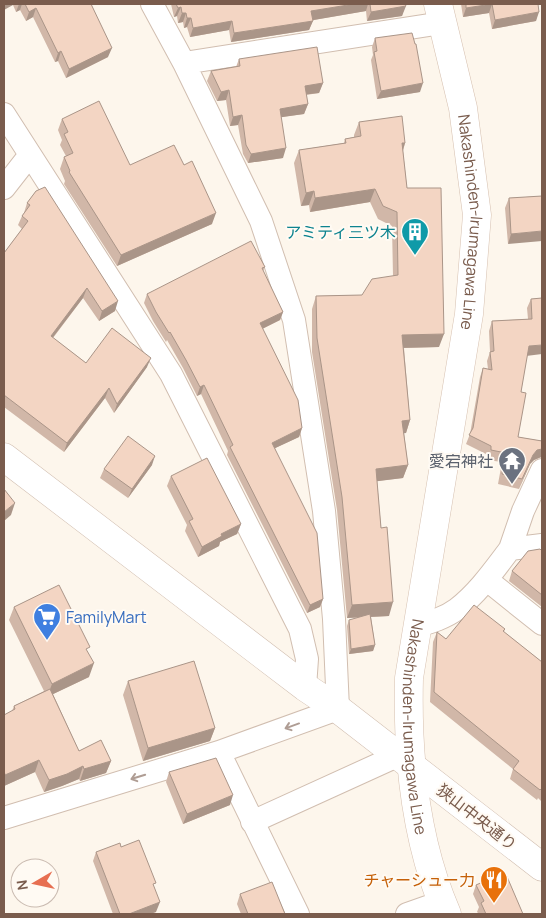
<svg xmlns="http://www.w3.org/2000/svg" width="546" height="918" font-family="Manrope,'Noto Sans JP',sans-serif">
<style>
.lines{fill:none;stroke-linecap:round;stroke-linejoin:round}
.minor-casing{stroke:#d1beb0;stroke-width:24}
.tertiary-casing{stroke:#d1beb0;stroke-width:29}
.secondary-casing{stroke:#d6c0b0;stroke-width:29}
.minor{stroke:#fff;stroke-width:22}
.tertiary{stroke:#fff;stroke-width:28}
.secondary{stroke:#fff;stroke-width:28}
.wall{fill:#d1b7a8}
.shaded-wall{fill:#aa9588}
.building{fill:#f3d5c3;stroke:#aa9588}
.oneway{stroke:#af9d94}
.labels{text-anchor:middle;stroke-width:4;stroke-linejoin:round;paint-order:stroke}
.street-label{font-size:16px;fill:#7a5c4d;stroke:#fffaf3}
.culture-label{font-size:16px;fill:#0d838f;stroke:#fffaf3;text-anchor:end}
.worship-label{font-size:16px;fill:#5b616d;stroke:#fffaf3;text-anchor:end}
.shop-label{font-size:16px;fill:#366cbe;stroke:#fffaf3;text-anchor:start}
.food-label{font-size:16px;fill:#c56008;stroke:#fffaf3;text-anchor:end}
</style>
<rect width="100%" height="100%" fill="#fdf6ec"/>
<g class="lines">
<defs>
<path id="minor" d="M184,63L442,23
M4,114L171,374L300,629L307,659L305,687
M4,188L29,156
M510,549L523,511L542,470
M487,580L542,624
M417,626C431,622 445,618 457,609C478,593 494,570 510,549L542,545
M219,752L298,914
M4,818L219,752L338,709L334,619L324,511L294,320L261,221L184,63L152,4
M252,822L397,756
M407,914L441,902"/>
<path id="tertiary" d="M4,457L305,687L338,709L542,867"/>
<g id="secondary">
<path id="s1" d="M438,4L463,108L477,215L469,314L409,678C407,757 415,841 447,914"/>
</g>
</defs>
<!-- minor casing -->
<use href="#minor" class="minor-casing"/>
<!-- tertiary casing -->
<use href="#tertiary" class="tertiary-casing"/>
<!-- secondary casing -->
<use href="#secondary" class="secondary-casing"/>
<!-- minor -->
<use href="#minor" class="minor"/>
<!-- tertiary -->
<use href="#tertiary" class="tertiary"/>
<!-- secondary -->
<use href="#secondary" class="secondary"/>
</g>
<!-- wall -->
<path class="wall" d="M4,4H91L108,57L66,78L58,61L55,62L33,17L26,21L20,10L16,12L13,5Z
M171,4H405L402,16L367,21L366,11L313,20L309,30L231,42L229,30L190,37L187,27L184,28L183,22L178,23L177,16L174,17Z
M461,4H538L536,21L492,29L489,13L463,17Z
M375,38L420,92L377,99L371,60L373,55L372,47Z
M239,59L323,83L319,93L306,95L308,104L304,114L281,117L283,158L248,163L243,154L238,125L230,126L226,100L217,101L207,81L211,71L236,67Z
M62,119L130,165L212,224L117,266L64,184L65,181L60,169L64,157L66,156L60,145L62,140L58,130Z
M359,122L405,143L403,151L407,188L439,347L404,348L410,420L406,433H404L408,465L403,478L377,481L389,616L371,617L375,645L373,651L349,654L347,626L349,620L360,617L347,618L337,510L312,352V309L316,296L362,295L393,276L392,226L378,219L370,202L310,212L309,205L301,206L294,163L299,150L344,143L345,139L354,137V135Z
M36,191L115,311L99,321L83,298L53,338L86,363L147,367L114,413L105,398L64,452L4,407V253L22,229L18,225L22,216L24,213L27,203Z
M542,196L508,244L505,208L509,198Z
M265,267L263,271L283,312L280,320L262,329L302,428L299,437L275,448L323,599L320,607L307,613L227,455L228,451L201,394L197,396L183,368L167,340L166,342L153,321L144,303L147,294Z
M542,298L527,355L521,392L518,437L542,441V457L534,460L530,464L519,489L498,484L502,462L487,460L488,455L466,444L470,434L480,377L483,368L488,369L487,361L490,352L489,331L492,321L528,319L527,308L531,299Z
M152,465L128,498L100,478L104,469Z
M171,476L241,524L237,534L220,542L219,546L198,557L185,531L187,525L167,486Z
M542,551V607L509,581L512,571Z
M14,607L88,653L89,677L53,694L79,751L111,761L106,773L80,781L79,779L62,786L44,792L35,772L4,786V715L12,711L14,706L44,691L9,620Z
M505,629L504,632L542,662V802L538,798L537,800L510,779L513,769L430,702L433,642L437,632L446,639Z
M128,681L215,728L210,741L143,761L123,695Z
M169,772L230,805L183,824L166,782Z
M96,852L154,887L156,912L150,914H113L93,861Z
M476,885L523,914H479L477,912L479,907L473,894Z
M240,894L285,914H241L237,904Z"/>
<!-- shaded-wall -->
<path class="shaded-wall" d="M4,4H14L13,5L4,10Z
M19,4H22L20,10L16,12Z
M354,4H368L366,11L308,21L311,11Z
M492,4L489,13L463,17L466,8Z
M406,6L402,16L367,21L371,12Z
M181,7L177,16L174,17L178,8Z
M36,8L33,17L26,21L29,12Z
M539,12L536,21L492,29L495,20Z
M182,13H186L183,22L178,23Z
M187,18H191L187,27L184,28Z
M232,21L229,30L190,37L193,28Z
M313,21L309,30L231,42L234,33Z
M112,48L108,57L66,78L69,69Z
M61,51L58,61L55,62L58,53Z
M323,83L319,93L301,95L305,86Z
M423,83L420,92L377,99L381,91Z
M229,90L226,100L217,101L221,92Z
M308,104L304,114L276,118L280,109Z
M242,115L238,125L230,126L233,117Z
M402,143H405L401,156Z
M286,148L283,158L248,163L251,154Z
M375,189L370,202L310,212L315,198Z
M314,191L309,205L301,206L306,193Z
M216,213L212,224L117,266L121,255Z
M542,231V241L508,244L511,234Z
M87,288L83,298L47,345L51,336Z
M118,301L115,311L99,321L102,311Z
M283,312L280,320L256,332L260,323Z
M444,334L439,347L398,348L402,335Z
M542,345V354L526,356L529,346Z
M151,358L147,367L114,413L117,404Z
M204,385L201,394L197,396L200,387Z
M109,388L105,398L64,452L67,443Z
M410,420L406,433L398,434L402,421Z
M302,428L299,437L269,451L272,443Z
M542,449V454L541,457L534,460L530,464L519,489L533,455L537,450Z
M155,456L152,465L128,498L132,489Z
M408,465L403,478L371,482L376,469Z
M15,503L11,515L4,521V512Z
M241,524L237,534L220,542L219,546L198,557L202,547L221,534Z
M323,599L320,607L307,613L310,605Z
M393,602L389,616L347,618L352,605Z
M375,645L373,651L349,654L351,649Z
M94,663L89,677L47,697L52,684Z
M215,728L210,741L143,761L148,748Z
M39,760L35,772L4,786V780L5,775Z
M111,761L106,773L80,781L84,769Z
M83,766L79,779L62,786L44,792L49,780Z
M233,795L230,805L183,824L187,814Z
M160,902L156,912L150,914H129Z"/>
<!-- building -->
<path class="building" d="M25,4H91L112,48L69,69L61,51L58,53L36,8L29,12Z
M176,4H354L311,11L313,21L234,33L232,21L193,28L191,18H187L186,13H182L181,7L178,8Z
M370,4H405L406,6L371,12Z
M466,4H538L539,12L495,20L492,4L466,8Z
M412,33L415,44H416L423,83L381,91L374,52L377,51L375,38Z
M317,47L323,83L305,86L308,104L280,109L286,148L251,154L246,145L242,115L233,117L229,90L221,92L211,71L240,66L239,59Z
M99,101L130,165L174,145L184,165L192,161L216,213L121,255L69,172L70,171L64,157L73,153L64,134L68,132L62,119Z
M402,116L405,143H402L407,188H441L444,334L402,335L410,420L402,421L408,465L376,469L381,528L387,527L393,602L352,605L342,497L317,338L316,296L362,295L372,279L398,275L397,212L383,206L375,189L315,198L314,191L306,193L299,150L346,143L345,139L361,136L359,122Z
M45,187L118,301L102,311L87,288L51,336L86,363L112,328L151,358L117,404L109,388L67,443L4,395V253L28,221L22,216L30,205L27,203L36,191Z
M542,196V231L511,234L509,198Z
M251,241L265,267L262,268L283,312L260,323L298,400L302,428L272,443L317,533L323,599L310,605L230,447L233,445L204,385L200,387L186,360L170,332L169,333L156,312L147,294Z
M542,298V345L529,346L521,392L526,393L518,437L542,441V449L537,450L533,455L522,479L502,474L506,453L491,450V446L469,435L473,428L483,368L492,370L490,352L494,351L492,321L532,319L531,299Z
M128,436L155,456L132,489L104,469Z
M207,458L241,524L221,534L222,536L202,547L189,521L193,519L171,476Z
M4,489L15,503L4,512Z
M540,549L542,551V595L512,571L528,551Z
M59,585L90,647L86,649L94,663L52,684L14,607Z
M474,605L505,629L503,631L542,662V789H541L540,790L513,769L519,761L434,692L437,632L446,639Z
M370,614L375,645L351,649L349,620Z
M194,661L215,728L148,748L128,681Z
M50,689L79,751L101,740L111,761L84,769L83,766L67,774L49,780L39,760L5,775L4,770V715L15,709L14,706Z
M216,758L233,795L187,814L169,772Z
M139,840L156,883L153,884L160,902L129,914H120L96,852L120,843L121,847Z
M505,872L523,914H486L481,903L484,901L476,885Z
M272,882L285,914H248L240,894Z"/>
<!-- one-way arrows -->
<defs><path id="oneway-shaft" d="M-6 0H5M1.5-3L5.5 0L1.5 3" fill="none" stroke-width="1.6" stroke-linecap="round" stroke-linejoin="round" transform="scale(1.25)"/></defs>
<g class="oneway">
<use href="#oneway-shaft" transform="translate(292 726) rotate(160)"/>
<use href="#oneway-shaft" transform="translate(138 777) rotate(163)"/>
</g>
<!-- icons -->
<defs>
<symbol id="building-pin" viewBox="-11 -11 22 30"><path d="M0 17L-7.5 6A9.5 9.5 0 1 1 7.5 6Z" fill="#0f9aa8" stroke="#fffaf3"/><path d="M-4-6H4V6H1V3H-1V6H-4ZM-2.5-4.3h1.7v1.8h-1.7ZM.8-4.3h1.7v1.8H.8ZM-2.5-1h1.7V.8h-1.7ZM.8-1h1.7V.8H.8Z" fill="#fff"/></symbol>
<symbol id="temple-pin" viewBox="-11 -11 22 30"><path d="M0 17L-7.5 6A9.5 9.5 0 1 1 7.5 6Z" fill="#6b7280" stroke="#fffaf3"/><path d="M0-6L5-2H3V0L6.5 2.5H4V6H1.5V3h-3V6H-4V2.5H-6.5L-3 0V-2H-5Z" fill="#fff"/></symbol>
<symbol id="supermarket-pin" viewBox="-11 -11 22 30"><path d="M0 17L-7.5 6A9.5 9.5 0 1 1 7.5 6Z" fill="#3f7fe0" stroke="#fffaf3"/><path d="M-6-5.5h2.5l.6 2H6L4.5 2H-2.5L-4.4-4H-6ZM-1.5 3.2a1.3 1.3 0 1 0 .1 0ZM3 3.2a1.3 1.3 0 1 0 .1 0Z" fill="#fff"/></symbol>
<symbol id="restaurant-pin" viewBox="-11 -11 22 30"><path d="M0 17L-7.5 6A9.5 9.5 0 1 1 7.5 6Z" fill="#e8710a" stroke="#fffaf3"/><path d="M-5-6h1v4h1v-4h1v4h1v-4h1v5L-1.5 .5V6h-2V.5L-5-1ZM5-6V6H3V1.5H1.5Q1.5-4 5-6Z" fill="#fff"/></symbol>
</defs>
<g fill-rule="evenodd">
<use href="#building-pin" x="399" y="216" width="32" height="43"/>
<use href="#temple-pin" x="496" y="445" width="32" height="43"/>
<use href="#supermarket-pin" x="31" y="601" width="32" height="43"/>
<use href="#restaurant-pin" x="478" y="864" width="32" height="43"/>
</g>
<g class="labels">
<!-- street labels -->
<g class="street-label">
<text dy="6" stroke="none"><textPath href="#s1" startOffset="222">Nakashinden-Irumagawa Line</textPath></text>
<text dy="6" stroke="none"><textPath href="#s1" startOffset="732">Nakashinden-Irumagawa Line</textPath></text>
<text transform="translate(477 817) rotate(38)" y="6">狭山中央通り</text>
</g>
<!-- culture labels -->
<g class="culture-label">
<text x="396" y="238">アミティ三ツ木</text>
</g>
<!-- worship labels -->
<g class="worship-label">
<text x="493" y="467">愛宕神社</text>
</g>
<!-- shop labels -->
<g class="shop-label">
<text x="66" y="623">FamilyMart</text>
</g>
<!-- food labels -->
<g class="food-label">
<text x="475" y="886">チャーシュー力</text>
</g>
</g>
<!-- border -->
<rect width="546" height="918" fill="none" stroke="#7a5c4d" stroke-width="10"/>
<!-- north arrow -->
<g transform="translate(35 883) rotate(261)"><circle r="24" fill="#fffaf3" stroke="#cabbb1"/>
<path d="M0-4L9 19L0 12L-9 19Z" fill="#e76f51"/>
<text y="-8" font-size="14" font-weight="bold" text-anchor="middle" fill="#7a5c4d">N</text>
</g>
</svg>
